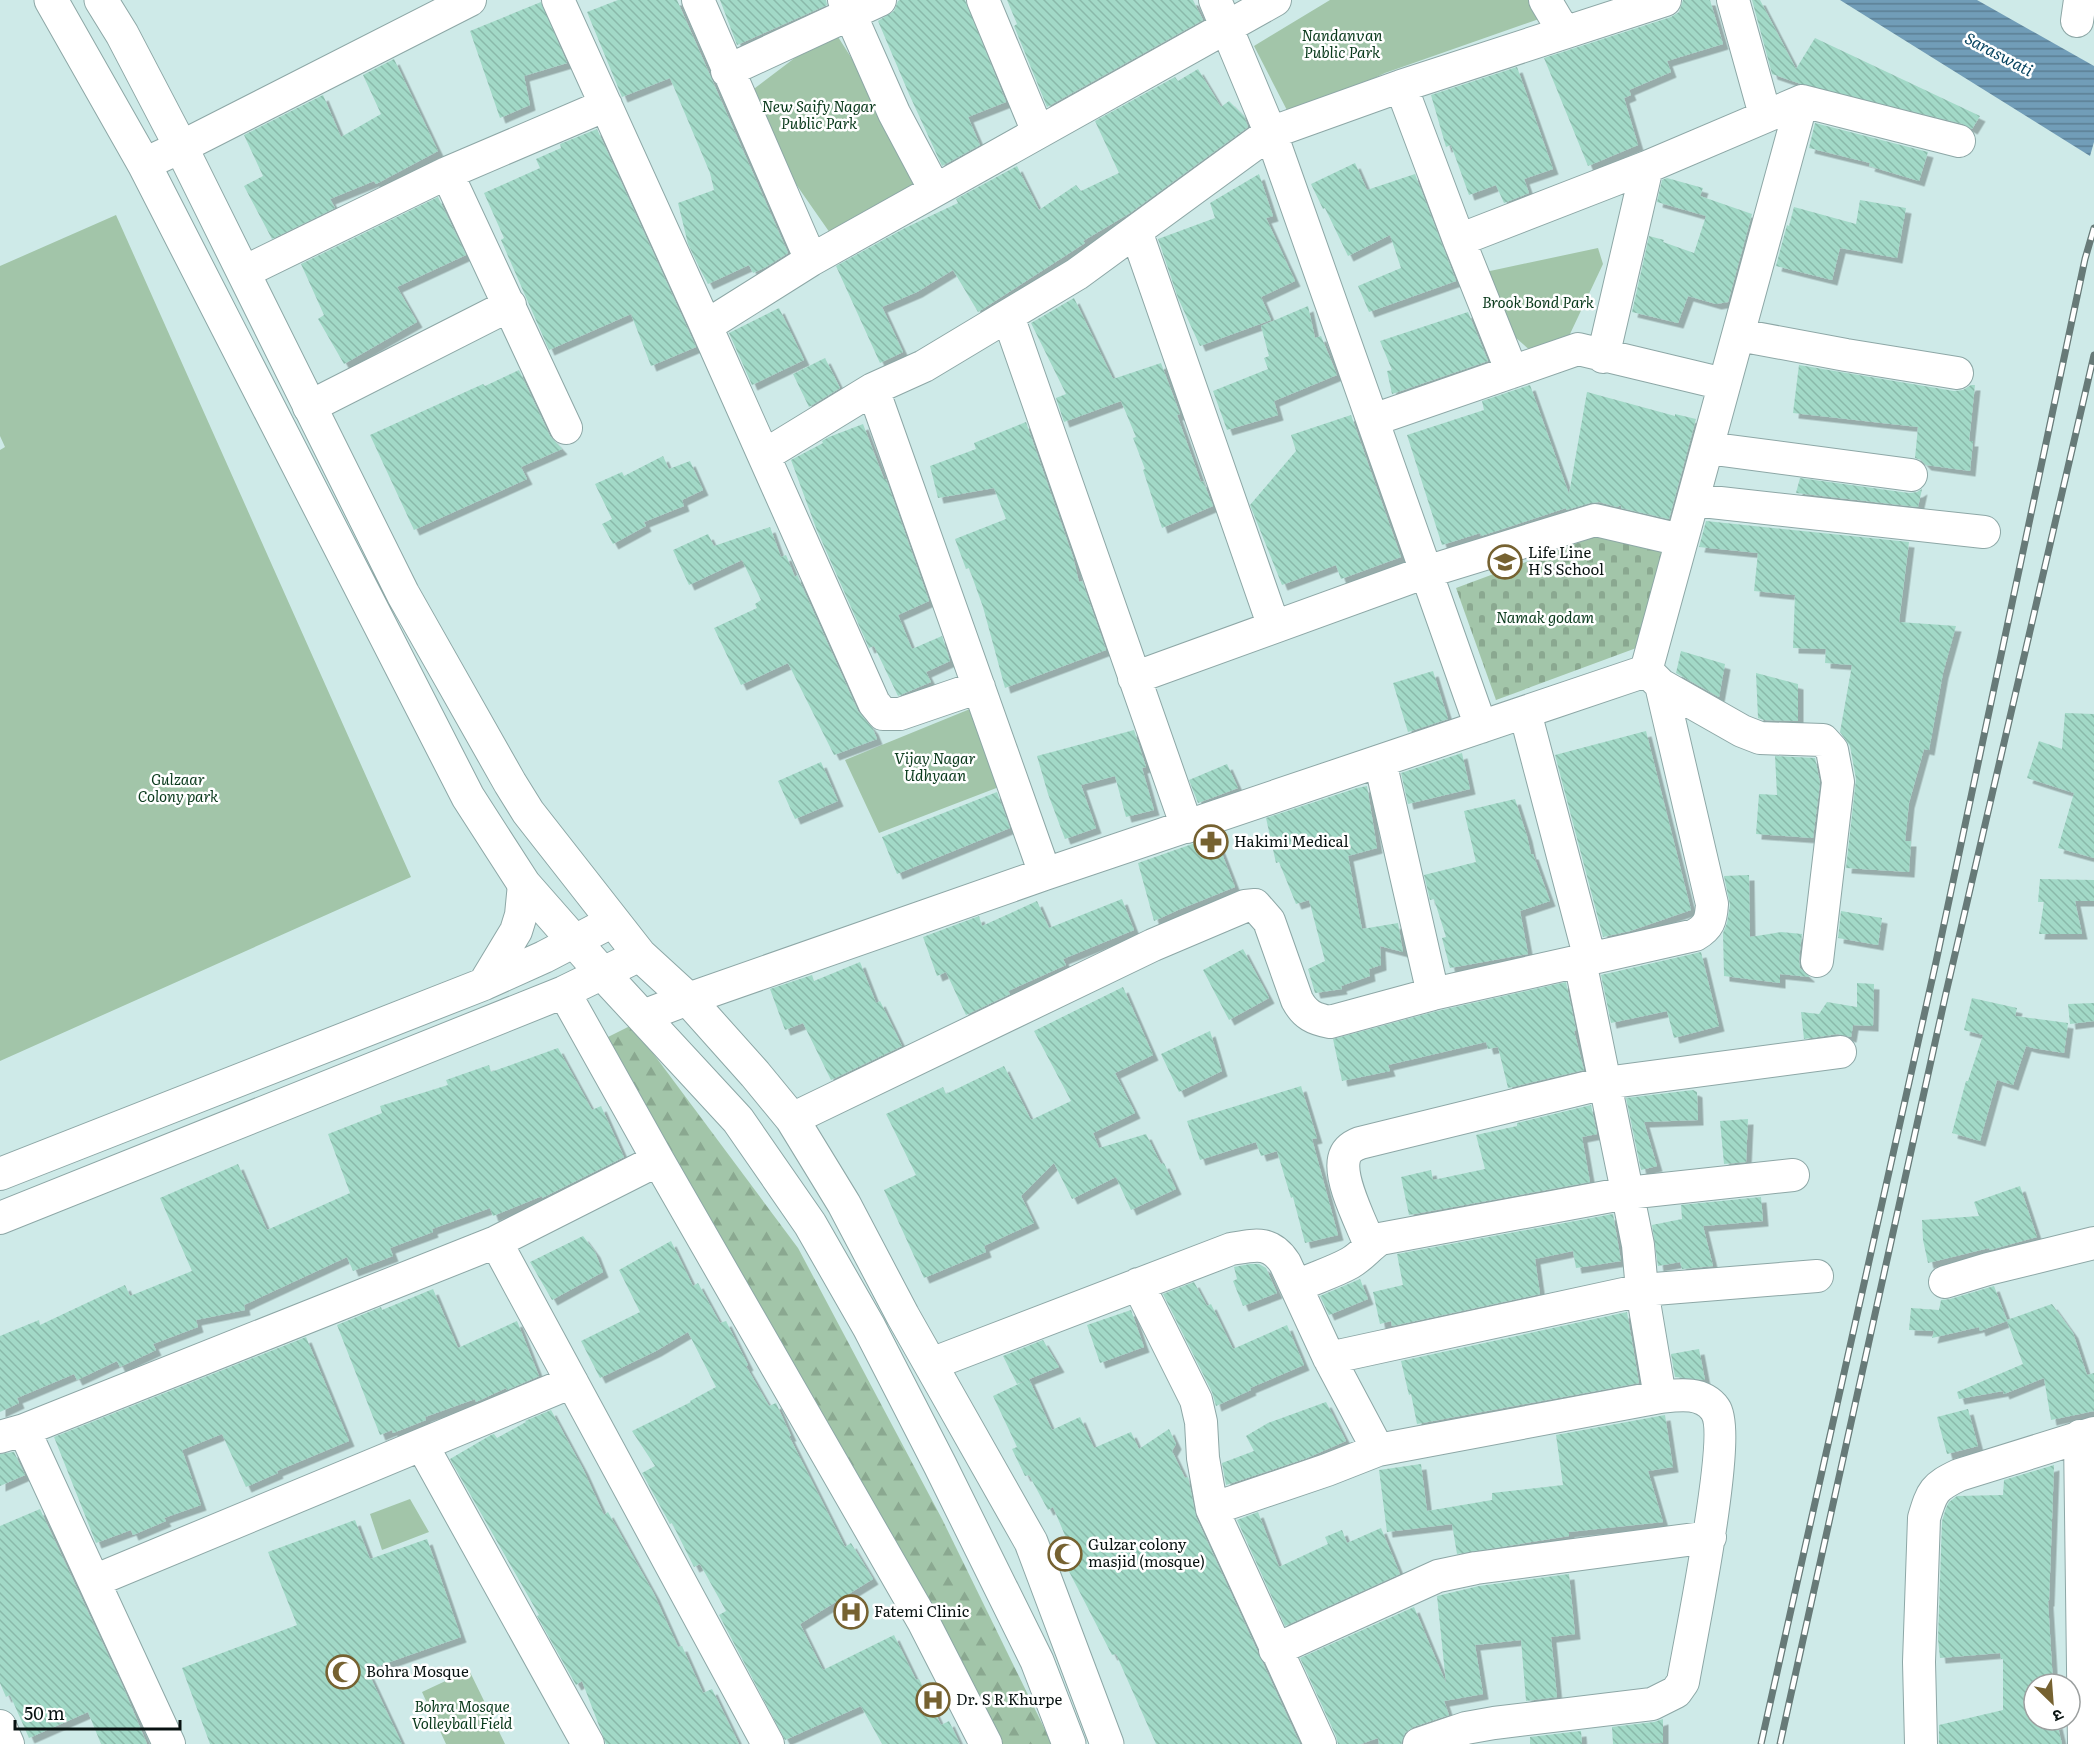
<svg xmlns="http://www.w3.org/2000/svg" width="2094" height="1744" font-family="Literata,'Noto Sans Devanagari',serif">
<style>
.forest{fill:url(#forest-firs)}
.cemetery{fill:url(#cemetery-stones)}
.park{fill:#a2c5a9}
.water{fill:url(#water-rules)}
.building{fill:url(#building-back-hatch);filter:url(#shadow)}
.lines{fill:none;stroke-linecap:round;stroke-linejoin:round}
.minor-casing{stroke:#8da7a6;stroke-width:34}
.major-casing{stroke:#8da7a6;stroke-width:35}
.minor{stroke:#fff;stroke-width:32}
.major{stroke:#fff;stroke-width:33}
.rail-casing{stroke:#677a78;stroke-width:7}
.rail{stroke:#fff;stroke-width:4.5;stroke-dasharray:14;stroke-linecap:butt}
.labels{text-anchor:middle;stroke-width:5;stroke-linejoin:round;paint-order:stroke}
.park-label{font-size:15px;font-style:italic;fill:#09391b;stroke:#fff}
.poi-label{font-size:15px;fill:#081211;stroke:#fff;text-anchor:start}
.water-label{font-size:16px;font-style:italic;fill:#084460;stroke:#fff}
</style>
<defs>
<pattern id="forest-firs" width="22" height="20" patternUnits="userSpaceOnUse" patternTransform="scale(1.5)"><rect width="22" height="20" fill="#a2c5a9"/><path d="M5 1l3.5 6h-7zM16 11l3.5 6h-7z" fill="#8aa890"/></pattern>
<pattern id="cemetery-stones" width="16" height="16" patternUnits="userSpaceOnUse" patternTransform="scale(1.5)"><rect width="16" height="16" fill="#a2c5a9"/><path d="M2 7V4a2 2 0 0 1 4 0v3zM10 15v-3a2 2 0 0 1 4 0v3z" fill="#8aa890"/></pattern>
<pattern id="water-rules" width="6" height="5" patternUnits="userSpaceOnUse" patternTransform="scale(1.5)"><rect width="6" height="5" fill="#719db8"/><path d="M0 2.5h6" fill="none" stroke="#5b7f94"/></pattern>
<pattern id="building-back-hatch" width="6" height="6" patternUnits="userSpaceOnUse" patternTransform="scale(1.5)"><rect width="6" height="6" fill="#a2d9c7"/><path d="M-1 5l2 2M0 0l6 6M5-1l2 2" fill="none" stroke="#8ab9aa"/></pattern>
<filter id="shadow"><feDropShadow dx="5.5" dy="5.5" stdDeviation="0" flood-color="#0004"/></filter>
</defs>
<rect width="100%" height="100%" fill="#ceeae8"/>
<!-- forest -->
<path class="forest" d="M632,1025L798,1248L942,1519L1052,1744H998L604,1039Z"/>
<!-- cemetery -->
<path class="cemetery" d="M1604,533L1664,551L1639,647L1496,700L1456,588Z"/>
<!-- park -->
<path class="park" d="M1330,0H1533L1539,19L1385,73L1291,118L1254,46Z
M833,29L929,180L837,243L738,101Z
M116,215L411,877L0,1061V450L5,447L0,436V266Z
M1598,248L1603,264L1562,351L1542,361L1505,328L1476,274Z
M970,709L999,787L879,833L845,760Z
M410,1499L429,1532L382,1550L370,1514Z
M469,1670L505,1744H446L422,1692Z"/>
<!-- water -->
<path class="water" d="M1840,0H1977L2094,66V142L2090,156Z"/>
<!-- building -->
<path class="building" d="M618,0H677L788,253L766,267L753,273L749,265L708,284L701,271L688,244L678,203L714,190L710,173L670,78L622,97L587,12Z
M720,0H826L827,5L737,45Z
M900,0H965L1006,102L968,117L980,145L942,166L909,94L878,21L894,11L898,1Z
M1007,0H1193L1203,20L1047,107L1014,26L1017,24Z
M1683,0H1710L1723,44L1667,61L1671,72L1629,90L1631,95L1624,98L1638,145L1588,166L1544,58L1671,17L1679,12Z
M1752,0H1760L1796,69L1815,38L1980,116L1972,129L1963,124L1801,84L1772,74Z
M541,2L567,63L524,76L530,105L500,118L470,31Z
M394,59L438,151L376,184L374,181L330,199L335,208L272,239L244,186L263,176L244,135L323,95L341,137L381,114L363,75Z
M1517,67L1553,169L1524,179L1529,193L1504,203L1496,185L1469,195L1451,145L1446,147L1431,95Z
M1198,69L1221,107L1229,101L1244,116L1248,127L1130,213L1083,241L1085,243L978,312L953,270L917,292L882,307L903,352L880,363L836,266L905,228L958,203L956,199L1017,166L1039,210L1076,185L1081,191L1119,173L1095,121L1175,77L1178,81Z
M1815,123L1928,152L1919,181L1869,166L1870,163L1809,148Z
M597,129L696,347L651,366L631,314L549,350L501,240L504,238L484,193L540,168L536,159L561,148L560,144Z
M1355,163L1367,190L1415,174L1456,281L1369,312L1358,286L1401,268L1390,235L1348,256L1325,208L1323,209L1311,184Z
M1259,174L1273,216L1266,218L1295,281L1261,297L1271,320L1200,346L1178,298L1158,239L1215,218L1210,203Z
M1667,178L1703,188L1700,196L1752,214L1728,302L1716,304L1688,296L1678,323L1632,312L1649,236L1664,240L1663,242L1694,253L1706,216L1657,202L1662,180Z
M438,197L466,255L397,287L417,322L344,364L318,319L324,315L301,264Z
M1860,200L1906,208L1897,258L1840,248L1832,280L1776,266L1787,225L1789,226L1794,207L1856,224Z
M1074,298L1113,379L1161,363L1180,414L1177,415L1201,482L1203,481L1213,506L1162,528L1143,470L1145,469L1133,438L1136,437L1121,401L1064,422L1056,398L1066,394L1031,323Z
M1308,306L1315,338L1321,336L1337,375L1274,401L1278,415L1227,430L1213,391L1268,369L1264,358L1269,356L1261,326Z
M779,308L804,360L752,385L729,333Z
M1468,312L1488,361L1392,394L1387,371L1392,370L1380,341Z
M825,358L840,388L809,407L793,374Z
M1799,365L1954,391L1963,390L1971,385H1975L1969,441H1973L1970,471L1926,465L1921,460L1915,458L1918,427L1793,413Z
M519,370L550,436L562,449L521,467L527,479L414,530L370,435L483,384L485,386Z
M1530,385L1569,494L1587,392L1675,416V414L1696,419L1669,519L1621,508V505L1617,507L1599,502L1590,503L1566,510V508L1481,536L1480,533L1442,545L1407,435L1484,410L1482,401Z
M1351,415L1401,557L1341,579L1336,565L1282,585L1250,505L1296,451L1291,435Z
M1026,422L1073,557L1079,582L1082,581L1106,650L1005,688L983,607L969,568L966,569L955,539L1006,519L994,488L938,498L930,466L976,449L974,443Z
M863,424L884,479H886L929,601L898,615L912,649L942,636L950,661L926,672L931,682L898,696L874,646L869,648L816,528L791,460L823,443L822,441L829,437Z
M663,456L669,469L690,461L703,490L682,500L684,506L644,522L646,526L613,544L602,524L612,519L595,484L622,472L624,476Z
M1800,478L1909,493L1917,492L1922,489L1918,507L1796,493Z
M1706,521L1909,542L1899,622L1956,626L1943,673L1929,750L1924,749L1909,803L1905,841H1911L1909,872L1846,868L1856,779L1850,746L1840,732L1852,665L1825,663L1826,649L1793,648L1795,595L1754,591L1758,553L1699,547Z
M770,527L781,557L786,555L795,577L797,575L858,711L873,729L877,739L834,755L788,663L741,685L714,628L757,608L755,604L761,600L742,560L689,585L673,550L708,534L714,546Z
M1681,651L1725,664L1719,697L1676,673Z
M1433,671L1448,719L1408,732L1393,683Z
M1756,673L1798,684V721L1764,720L1758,718Z
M2065,713L2094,714V858L2058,848L2074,793L2027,778L2039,741L2062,749Z
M1134,730L1146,767L1142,768L1154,810L1126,817L1115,776L1081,785L1096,828L1065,839L1048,794L1037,756Z
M1646,731L1691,910L1630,931L1603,937L1555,755Z
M1462,753L1470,789L1408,804L1401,773Z
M1775,756L1815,758L1820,783L1813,838L1756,834L1759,794L1777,795Z
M821,762L838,801L795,819L778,781Z
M1227,764L1238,788L1198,803L1189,780Z
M1367,786L1377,848L1348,856L1362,929L1398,923L1403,952L1380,946L1381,965L1369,969L1370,976L1341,986L1342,989L1315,993L1308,969L1325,961L1309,900L1296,904L1279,862L1276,863L1266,818L1357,788Z
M997,792L1010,828L897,874L882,837Z
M1515,799L1527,836L1531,854H1533L1550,901L1520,911L1528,954L1450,968L1442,938L1446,937L1434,899L1430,900L1424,875L1476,862L1464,811Z
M1215,836L1235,887L1178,910L1154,921L1138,863Z
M1749,875L1750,937L1781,932L1802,934L1799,959L1800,968L1810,977L1780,974V983L1724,976L1723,933L1727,923L1730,905L1724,876Z
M2040,879L2094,880V901H2075L2082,934H2039L2044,902H2038Z
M1122,899L1134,930L1063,959L1066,965L1008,991L1010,994L966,1015L946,972L937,976L923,937L979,916L982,926L1037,901L1049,928Z
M1841,911L1882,918L1878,945L1838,938Z
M1243,949L1269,998L1229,1020L1203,970Z
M1701,952L1719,1026L1674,1038L1667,1011L1611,1023L1601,975Z
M860,962L876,1003L880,1001L902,1046L831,1080L803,1023L785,1030L770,989L812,975L814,981Z
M1566,982L1576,1030L1574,1031L1584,1070L1508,1088L1498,1047L1488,1049L1486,1042L1388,1065L1390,1071L1342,1081L1333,1039L1437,1011Z
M1857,983L1874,984L1873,1026L1853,1025L1851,1037L1838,1034L1804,1039L1801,1012L1819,1014L1827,1002L1857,1007Z
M1123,987L1153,1055L1115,1073L1135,1113L1093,1133L1099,1148L1146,1134L1161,1164L1164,1163L1176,1189L1131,1210L1116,1177L1072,1199L1054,1163L1021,1196L1034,1223L984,1246L986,1252L924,1278L884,1190L916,1175L886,1114L943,1087L946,1094L1004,1066L1031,1120L1071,1101L1034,1031Z
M1972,998L2017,1008L2015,1016L2068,1023L2064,1053L2033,1048L2026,1046L2013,1085L1997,1080L1980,1141L1952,1133L1966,1081H1968L1983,1035L1964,1030Z
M2094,1003V1021L2070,1024L2068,1004Z
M1210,1031L1222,1071L1179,1092L1161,1054Z
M558,1048L592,1110L601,1106L624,1157L542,1198V1196L493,1216L490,1208L432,1229L433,1232L390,1248L393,1256L353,1271L347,1257L244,1305L245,1310L196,1320L198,1327L153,1344L156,1350L120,1367L117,1361L77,1380L74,1374L17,1398L19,1403L0,1412V1336L39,1320L40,1325L125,1285L130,1296L192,1271L160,1198L238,1164L267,1230L350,1193L328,1134L382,1113L380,1106L448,1085L446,1080L489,1065L491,1072Z
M1301,1086L1317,1138L1312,1139L1338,1235L1305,1243L1293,1197L1291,1198L1277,1151L1261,1156L1256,1142L1200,1160L1187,1121Z
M1693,1090L1697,1092L1698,1120L1644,1122L1657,1166L1641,1170L1626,1098Z
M1591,1105L1597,1134L1582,1137L1590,1182L1409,1215L1401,1177L1431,1170L1433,1180L1485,1169L1476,1135L1517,1126V1123Z
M1748,1119L1746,1162L1724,1164L1720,1121Z
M2020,1186L2037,1237L1990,1250L1989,1248L1928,1263L1923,1240L1922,1220L1979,1216L1974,1202Z
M1761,1197L1763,1221L1703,1226L1713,1266L1682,1269L1680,1262L1658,1266L1652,1225L1682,1219L1681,1205Z
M1613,1214L1621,1261L1576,1268L1573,1251L1535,1259L1540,1294L1392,1326L1391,1321L1380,1324L1373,1292L1403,1285L1397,1254Z
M583,1236L595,1252L603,1272L552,1300L530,1262Z
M671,1241L693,1286L698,1283L720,1323L726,1321L748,1365L746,1366L769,1406L776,1403L791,1436H789L845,1547L851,1543L873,1579L800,1624L823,1670L894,1635L916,1680L919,1679L941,1725L949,1721L960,1744H882L861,1706L785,1740L719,1615L726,1611L700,1564L694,1567L672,1523L670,1524L642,1473L655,1466L632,1431L691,1402L690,1401L716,1387L688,1332L656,1351L600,1378L581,1341L640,1312L619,1270Z
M1250,1264H1259L1266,1268L1277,1293L1243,1306L1233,1281L1237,1279L1234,1267Z
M1360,1279L1368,1299L1329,1315L1320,1296Z
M1194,1282L1207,1306L1211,1304L1233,1349L1287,1325L1304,1365L1250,1388L1251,1390L1216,1406L1212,1392L1163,1294Z
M1994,1286L2007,1320L2052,1304L2073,1333L2087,1375L2094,1373V1411L2051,1420L2044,1378L2004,1394L2003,1391L1959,1399L1957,1392L2023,1364L2007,1321L1980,1331L1979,1327L1932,1338L1934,1331L1909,1330L1911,1308L1939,1310L1941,1300L1950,1299Z
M433,1289L458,1348L517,1321L539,1376L507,1390L506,1388L476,1402L475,1399L425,1417L426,1420L393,1433L392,1430L380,1435L337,1325L381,1307L382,1310Z
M1131,1310L1144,1347L1100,1363L1087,1325Z
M1627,1312L1639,1383L1417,1424L1411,1394L1409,1395L1401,1361Z
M306,1337L349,1441L277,1471L278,1473L246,1487L222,1434L182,1450L201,1505L164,1518L166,1521L133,1535L131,1530L96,1543L54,1437Z
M1043,1340L1059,1367L1017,1384L1003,1356Z
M1699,1349L1705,1380L1675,1377L1671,1354Z
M1029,1379L1052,1430L1080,1417L1094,1448L1131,1432L1139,1449L1169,1429L1176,1444L1172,1451L1185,1478L1188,1477L1196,1517L1300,1744H1156L1116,1654L1112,1655L1058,1550L1069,1545L1053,1507L1048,1510L1029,1475L1025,1476L1012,1449L1017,1447L993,1396Z
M1326,1402L1346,1441L1307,1458L1226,1485L1222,1463L1254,1451L1246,1436L1268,1423Z
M1968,1409L1978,1446L1947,1454L1937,1417Z
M551,1410L583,1469L604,1515L608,1512L654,1594L678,1647L682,1646L703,1693L712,1689L739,1744H606L582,1681L576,1685L537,1616L539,1615L450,1459L491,1435L494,1434L497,1438L526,1422L525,1421Z
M1665,1415L1673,1467L1648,1471L1663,1522L1569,1532V1536L1457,1554L1452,1524L1387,1532L1379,1470L1421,1464L1427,1511L1492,1500V1493L1563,1485L1556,1435Z
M14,1452L25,1475L0,1486V1454Z
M2054,1465L2049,1601H2048L2053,1684H2034V1720H2052V1725L2057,1723L2062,1744H1939V1725L2003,1710V1659H2001L2000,1653L1940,1658L1938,1639L1942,1521L1946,1508L1949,1502L1957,1496L2003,1495L2004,1480Z
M40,1509L124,1689L147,1744H101L88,1712L29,1738L10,1695L6,1697L0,1683V1526Z
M1258,1512L1279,1567L1328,1544L1325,1537L1342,1530L1347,1543L1381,1528L1400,1574L1285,1626L1237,1520Z
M355,1520L370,1559L427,1539L461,1637L367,1670L402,1744H210L182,1668L297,1625L268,1552Z
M1569,1574L1575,1634L1551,1637L1557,1697L1526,1701L1521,1640L1475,1645L1483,1694L1444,1701L1449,1715L1413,1727L1405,1733L1401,1744H1379L1378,1738L1361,1744H1338L1336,1736L1300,1658L1414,1607L1446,1683L1437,1596L1479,1586Z
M1663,1719V1743L1613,1744L1612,1727L1654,1722Z
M1581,1731L1582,1744H1530V1737Z"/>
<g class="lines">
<defs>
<path id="minor" d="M558,0L706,326L874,703L883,714H900L979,687
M698,0L811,260
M844,0L894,113L935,190
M983,0L1038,132
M1215,0L1273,139L1481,727
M1545,0L1564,32
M1733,0L1765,115
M2077,21L2080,0
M727,71L880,0
M1401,86L1459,240L1512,372
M144,164L181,147L470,0
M447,173L566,428
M1136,231L1274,627
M1459,240L1647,167L1802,101L1959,141
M244,272L447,173L606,105
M1008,316L1187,827
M706,326L811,260L1275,0
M1739,335L1846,355L1957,373
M1603,357L1647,167
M873,389L1045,874
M309,407L510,305
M1373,420L1578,349L1724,384
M1707,448L1911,475
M765,455L873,389L924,366L1077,274L1270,133L1401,86L1665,0
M1693,500L1984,532
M1646,671L1802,101
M1653,677L1661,685L1742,731L1760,738L1823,740L1832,750L1838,782L1817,961
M1134,678L1426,572L1595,520L1681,540
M1525,712L1590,959
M1380,761L1433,994
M1580,961L1638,1245L1642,1290L1660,1397
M484,984L516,931L521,915L524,884
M564,992L658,1160L923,1621L986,1744
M643,1016L688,999L1045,874L1646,671
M792,1119L1153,945L1245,906L1255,905L1269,921L1297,1000C1305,1015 1314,1019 1330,1022L1433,994L1695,935C1709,927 1711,920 1712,904L1661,685
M0,1174L484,984L544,957L613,921
M0,1218L564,992L640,955
M496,1242L768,1744
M1370,1245C1362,1224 1339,1181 1344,1159C1346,1150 1352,1146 1360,1143L1605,1083L1840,1052
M1945,1282L1988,1269L2094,1243
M1138,1284L1196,1400L1201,1422L1203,1458L1212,1509L1320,1744
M1297,1286C1314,1278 1334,1272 1350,1263C1362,1256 1369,1246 1380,1239L1627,1193L1793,1175
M1329,1358L1642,1290L1817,1276
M931,1364L1231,1249C1255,1245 1270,1240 1285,1263L1329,1358L1378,1450
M24,1430L169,1744
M2080,1436L2084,1744
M0,1437L24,1430L496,1242L658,1160
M422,1445L588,1744
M1212,1509L1327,1470L1378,1450L1660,1397C1678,1395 1702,1391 1715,1409C1733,1434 1690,1641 1683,1682L1676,1692L1652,1704L1494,1723L1466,1728L1419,1744
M94,1581L572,1382
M1275,1650L1438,1576L1476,1568L1710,1537
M0,1726L8,1744
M1921,1744L1919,1662L1924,1518C1932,1491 1934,1487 1959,1475L2094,1433"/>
<path id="major" d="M51,0L144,164L468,797L524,884L604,975L738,1120L810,1224L869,1327L940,1465L1037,1661L1069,1744
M101,0L122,34L181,147L403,594L510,783L528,812L640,955L688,999L755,1074L792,1119L844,1204L903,1316L1031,1542L1107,1744"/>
</defs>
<!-- minor casing -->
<use href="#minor" class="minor-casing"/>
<!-- major casing -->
<use href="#major" class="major-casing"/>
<!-- minor -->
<use href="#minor" class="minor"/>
<!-- major -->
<use href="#major" class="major"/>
<defs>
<path id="rail" d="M1761,1744L1936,962L2085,259L2094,228
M1780,1744L1946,993L2094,355"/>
</defs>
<!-- rail casing -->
<use href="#rail" class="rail-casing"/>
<!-- rail -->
<use href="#rail" class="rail"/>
</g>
<!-- icons -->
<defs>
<symbol id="school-ring" viewBox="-11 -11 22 22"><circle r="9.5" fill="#fff" stroke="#766231" stroke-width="1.5"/><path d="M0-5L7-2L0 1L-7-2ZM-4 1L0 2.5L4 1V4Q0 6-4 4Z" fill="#766231"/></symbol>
<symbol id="pharmacy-ring" viewBox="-11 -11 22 22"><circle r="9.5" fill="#fff" stroke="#766231" stroke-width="1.5"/><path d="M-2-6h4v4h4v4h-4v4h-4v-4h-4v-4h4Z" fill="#766231"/></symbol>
<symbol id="mosque-ring" viewBox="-11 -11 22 22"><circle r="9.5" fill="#fff" stroke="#766231" stroke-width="1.5"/><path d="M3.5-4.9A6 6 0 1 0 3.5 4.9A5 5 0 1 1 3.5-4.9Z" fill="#766231"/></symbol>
<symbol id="hospital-ring" viewBox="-11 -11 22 22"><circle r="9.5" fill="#fff" stroke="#766231" stroke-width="1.5"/><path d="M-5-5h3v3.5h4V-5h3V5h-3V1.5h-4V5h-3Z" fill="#766231"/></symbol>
</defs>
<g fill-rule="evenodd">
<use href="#school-ring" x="1486" y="543" width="38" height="38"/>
<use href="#pharmacy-ring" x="1192" y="823" width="38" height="38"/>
<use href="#mosque-ring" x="1046" y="1535" width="38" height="38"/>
<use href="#hospital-ring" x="832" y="1593" width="38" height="38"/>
<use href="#mosque-ring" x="324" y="1653" width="38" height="38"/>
<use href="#hospital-ring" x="914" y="1681" width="38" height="38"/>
</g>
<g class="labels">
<!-- park labels -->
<g class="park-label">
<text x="1342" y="41">Nandanvan<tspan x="1342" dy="17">Public Park</tspan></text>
<text x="819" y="112">New Saify Nagar<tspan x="819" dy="17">Public Park</tspan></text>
<text x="1538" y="308">Brook Bond Park</text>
<text x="1545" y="623">Namak godam</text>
<text x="935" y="764">Vijay Nagar<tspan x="935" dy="17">Udhyaan</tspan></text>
<text x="178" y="785">Gulzaar<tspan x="178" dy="17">Colony park</tspan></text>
<text x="462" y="1712">Bohra Mosque<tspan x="462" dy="17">Volleyball Field</tspan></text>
</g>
<!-- poi labels -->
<g class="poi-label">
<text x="1528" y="558">Life Line<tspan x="1528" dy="17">H S School</tspan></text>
<text x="1234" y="847">Hakimi Medical</text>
<text x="1088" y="1550">Gulzar colony<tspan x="1088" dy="17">masjid (mosque)</tspan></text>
<text x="874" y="1617">Fatemi Clinic</text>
<text x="366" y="1677">Bohra Mosque</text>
<text x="956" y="1705">Dr. S R Khurpe</text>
</g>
<!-- water labels -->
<g class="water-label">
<text transform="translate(1999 54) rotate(28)" y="6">Saraswati</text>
</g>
</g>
<!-- north arrow -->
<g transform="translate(2052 1702) rotate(155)"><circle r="28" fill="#ffffff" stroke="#9ca0a0" stroke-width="1.5"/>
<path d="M0-4.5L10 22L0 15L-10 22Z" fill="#766231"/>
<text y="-9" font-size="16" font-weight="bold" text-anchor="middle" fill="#081211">उ</text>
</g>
<!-- scale -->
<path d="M15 1720v9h165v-9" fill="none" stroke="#081211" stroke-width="3"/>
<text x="24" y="1720" font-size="18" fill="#081211" stroke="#ffffff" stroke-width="4.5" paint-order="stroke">50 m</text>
</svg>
